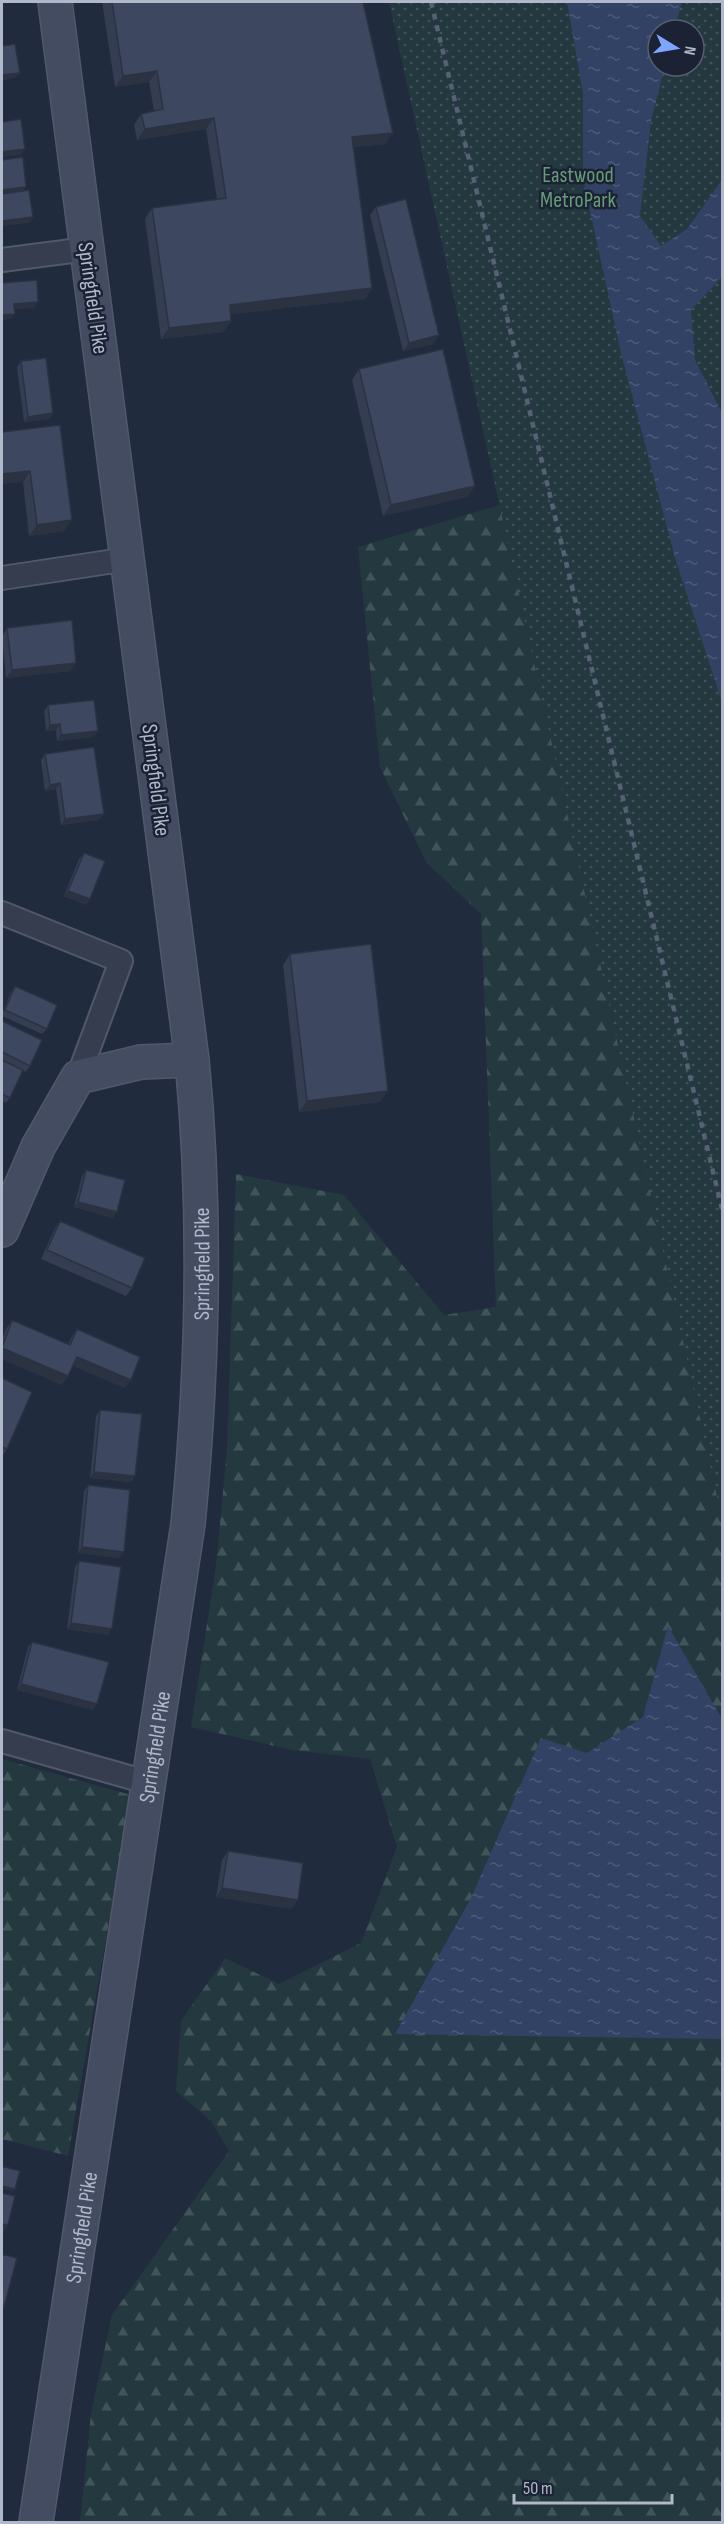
<svg xmlns="http://www.w3.org/2000/svg" width="724" height="2524" font-family="'Sofia Sans Condensed',sans-serif">
<style>
.forest{fill:url(#forest-firs)}
.park{fill:url(#park-dots);fill-rule:evenodd}
.water{fill:url(#water-ripples)}
.lines{fill:none;stroke-linecap:round;stroke-linejoin:round}
.street-casing{stroke:#515869;stroke-width:26}
.secondary-casing{stroke:#515869;stroke-width:36}
.street{stroke:#353d4e;stroke-width:22}
.secondary{stroke:#434c61;stroke-width:33}
.rail{stroke:#576175;stroke-width:4.5;stroke-dasharray:6 6;stroke-linecap:butt}
.wall{fill:#343d52}
.shaded-wall{fill:#2b3242}
.building{fill:#3d475f;stroke:#2b3242;stroke-width:1.5}
.labels{text-anchor:middle;stroke-width:5;stroke-linejoin:round;paint-order:stroke}
.park-label{font-size:22px;fill:#669c78;stroke:#1b2233}
.street-label{font-size:22px;fill:#b1b8c9;stroke:#1b2233}
</style>
<defs>
<pattern id="forest-firs" width="22" height="20" patternUnits="userSpaceOnUse" patternTransform="scale(1.5)"><rect width="22" height="20" fill="#23393f"/><path d="M5 1l3.5 6h-7zM16 11l3.5 6h-7z" fill="#415459"/></pattern>
<pattern id="park-dots" width="8" height="8" patternUnits="userSpaceOnUse" patternTransform="scale(1.5)"><rect width="8" height="8" fill="#23393f"/><path d="M2 2h.1M6 6h.1" fill="none" stroke="#415459" stroke-width="1.8" stroke-linecap="round"/></pattern>
<pattern id="water-ripples" width="26" height="14" patternUnits="userSpaceOnUse" patternTransform="scale(1.5)"><rect width="26" height="14" fill="#324265"/><path d="M2 4q2-2 4 0t4 0M15 11q2-2 4 0t4 0" fill="none" stroke="#4d5b7a"/></pattern>
</defs>
<rect width="100%" height="100%" fill="#212b3e"/>
<!-- forest -->
<path class="forest" d="M533,495L722,1280V2522H80L91,2413L112,2315L229,2151L211,2121L176,2091L181,2021L225,1958L279,1984L361,1943L397,1847L370,1759L292,1750L191,1727L216,1566L227,1450L236,1174L344,1195L444,1315L496,1307L481,914L426,862L380,767L358,547Z
M2,1759L131,1795L68,2156L2,2139Z"/>
<!-- park -->
<path class="park" d="M389,2H722V1519ZM658,30H694V66H658Z"/>
<!-- water -->
<path class="water" d="M567,2H682L674,30H658V66H665L651,121L640,216L661,246L687,229L722,180V277L691,310L695,360L722,413V702L676,561L621,353L583,178V93Z
M668,1626L722,1719V2039L395,2034L471,1898L541,1738L587,1753L643,1717Z"/>
<g class="lines">
<defs>
<path id="street" d="M2,260L87,249
M2,578L128,559
M2,913L121,961L78,1077
M2,1741L150,1783"/>
<g id="secondary">
<path d="M2,1230L38,1147L78,1077L141,1062L192,1060"/>
<path id="s1" d="M36,2522L188,1524C203,1369 207,1215 192,1060L55,2"/>
</g>
</defs>
<!-- street casing -->
<use href="#street" class="street-casing"/>
<!-- secondary casing -->
<use href="#secondary" class="secondary-casing"/>
<!-- street -->
<use href="#street" class="street"/>
<!-- secondary -->
<use href="#secondary" class="secondary"/>
<!-- rail -->
<path class="rail" d="M431,2L722,1209"/>
</g>
<!-- wall -->
<path class="wall" d="M102,2H363L386,144L353,147L372,288L365,299L231,314L224,332L161,339L145,219L152,208L217,199L206,129L137,140L134,125L141,114L154,111L149,82L115,87Z
M376,207L433,344L403,351L370,215Z
M21,361L53,413L49,419L24,422L17,367Z
M359,369L475,486L467,497L383,516L352,380Z
M60,425L64,531L29,536L23,482Z
M7,628L70,671L6,678L2,636Z
M48,705L94,737L57,741L56,730L46,731L44,711Z
M45,754L99,820L61,825L56,789L45,791L41,760Z
M84,853L90,899L86,905L64,896L79,859Z
M290,954L380,1102L299,1112L283,965Z
M15,986L47,1029L42,1034L2,1016V1014L11,992Z
M2,1021L30,1066L26,1072L2,1060Z
M2,1060L10,1098L6,1103L2,1101Z
M86,1170L113,1218L74,1207L82,1176Z
M60,1221L132,1288L126,1296L41,1259L54,1230Z
M12,1320L68,1344L71,1338L77,1329L125,1388L73,1366L62,1385L2,1359V1340L6,1329Z
M2,1378L7,1449L3,1455L2,1454Z
M100,1410L135,1476L131,1482L90,1478L96,1416Z
M88,1485L120,1558L78,1553L84,1491Z
M79,1561L108,1635L67,1629L75,1567Z
M32,1642L93,1710L17,1690L28,1647Z
M228,1851L292,1909L216,1897L222,1860Z"/>
<!-- shaded-wall -->
<path class="shaded-wall" d="M157,71L149,82L115,87L123,76Z
M20,73L15,78L2,81V75Z
M214,118L206,129L137,140L145,129Z
M393,133L386,144L344,148L352,137Z
M25,149L21,155L2,157V152Z
M26,187L22,193L2,195V190Z
M33,217L29,223L2,226V221Z
M372,288L365,299L223,315L230,305Z
M38,302L34,308L9,310L14,304Z
M15,314L10,319L2,320V315Z
M231,321L224,332L161,339L169,328Z
M439,335L433,344L403,351L409,343Z
M53,413L49,419L24,422L28,417Z
M30,471L23,482L2,484V474Z
M475,486L467,497L383,516L391,505Z
M72,520L64,531L29,536L37,525Z
M76,663L70,671L6,678L12,670Z
M60,724L56,730L46,731L50,725Z
M98,731L94,737L57,741L61,735Z
M60,783L56,789L45,791L50,785Z
M104,814L99,820L61,825L65,819Z
M68,891L90,899L86,905L64,896Z
M388,1091L380,1102L299,1112L307,1101Z
M78,1202L117,1212L113,1218L74,1207Z
M2,1348L68,1376L62,1385L2,1359Z
M77,1357L131,1380L125,1388L71,1365Z
M94,1472L135,1476L131,1482L90,1478Z
M82,1547L124,1552L120,1558L78,1553Z
M71,1623L112,1629L108,1635L67,1629Z
M21,1684L97,1704L93,1710L17,1690Z
M222,1888L298,1900L292,1909L216,1897Z
M2,2186L15,2189L13,2192L2,2189Z
M2,2224L8,2225L2,2234Z"/>
<!-- building -->
<path class="building" d="M112,2H363L393,133L352,137L372,288L230,305L231,321L169,328L152,208L226,198L214,118L145,129L141,114L163,109L157,71L123,76Z
M15,44L20,73L2,75V46Z
M21,119L25,149L2,152V122Z
M23,157L26,187L2,190V160Z
M29,190L33,217L2,221V194Z
M406,199L439,335L409,343L376,207Z
M37,280L38,302L14,304L15,314L2,315V283Z
M443,349L475,486L391,505L359,369Z
M46,358L53,413L28,417L21,361Z
M60,425L72,520L37,525L30,471L2,474V432Z
M72,620L76,663L12,670L7,628Z
M94,700L98,731L61,735L60,724L50,725L48,705Z
M94,747L104,814L65,819L60,783L50,785L45,754Z
M84,853L105,861L90,899L68,891Z
M371,944L388,1091L307,1101L290,954Z
M15,986L57,1005L47,1029L5,1010Z
M2,1021L42,1040L30,1066L2,1052Z
M2,1060L23,1070L10,1098L2,1094Z
M86,1170L125,1180L117,1212L78,1202Z
M60,1221L145,1258L132,1288L47,1250Z
M12,1320L70,1345L77,1329L140,1357L131,1380L77,1357L68,1376L2,1348Z
M2,1378L32,1392L7,1449L2,1447Z
M100,1410L142,1414L135,1476L94,1472Z
M88,1485L130,1490L124,1552L82,1547Z
M79,1561L121,1567L112,1629L71,1623Z
M32,1642L109,1662L97,1704L21,1684Z
M228,1851L303,1863L298,1900L222,1888Z
M2,2166L20,2171L15,2189L2,2186Z
M2,2193L15,2196L8,2225L2,2224Z
M2,2254L17,2258L2,2314Z"/>
<g class="labels">
<!-- park labels -->
<g class="park-label">
<text x="578" y="182">Eastwood<tspan x="578" dy="25">MetroPark</tspan></text>
</g>
<!-- street labels -->
<g class="street-label">
<text transform="translate(94 298) rotate(82)" y="8">Springfield Pike</text>
<text transform="translate(157 780) rotate(83)" y="8">Springfield Pike</text>
<text dy="8" stroke="none"><textPath href="#s1" startOffset="1270">Springfield Pike</textPath></text>
<text dy="8" stroke="none"><textPath href="#s1" startOffset="784">Springfield Pike</textPath></text>
<text dy="8" stroke="none"><textPath href="#s1" startOffset="298">Springfield Pike</textPath></text>
</g>
</g>
<!-- border -->
<rect width="724" height="2524" fill="none" stroke="#b1b8c9" stroke-width="6"/>
<!-- north arrow -->
<g transform="translate(676 48) rotate(101)"><circle r="28" fill="#1b2233" stroke="#575e6f" stroke-width="1.5"/>
<path d="M0-4.5L10 22L0 15L-10 22Z" fill="#80a5ff"/>
<text y="-9" font-size="16" font-weight="bold" text-anchor="middle" fill="#b1b8c9">N</text>
</g>
<!-- scale -->
<path d="M514 2494v9h158v-9" fill="none" stroke="#b1b8c9" stroke-width="3"/>
<text x="523" y="2494" font-size="18" fill="#b1b8c9" stroke="#1b2233" stroke-width="4.5" paint-order="stroke">50 m</text>
</svg>
